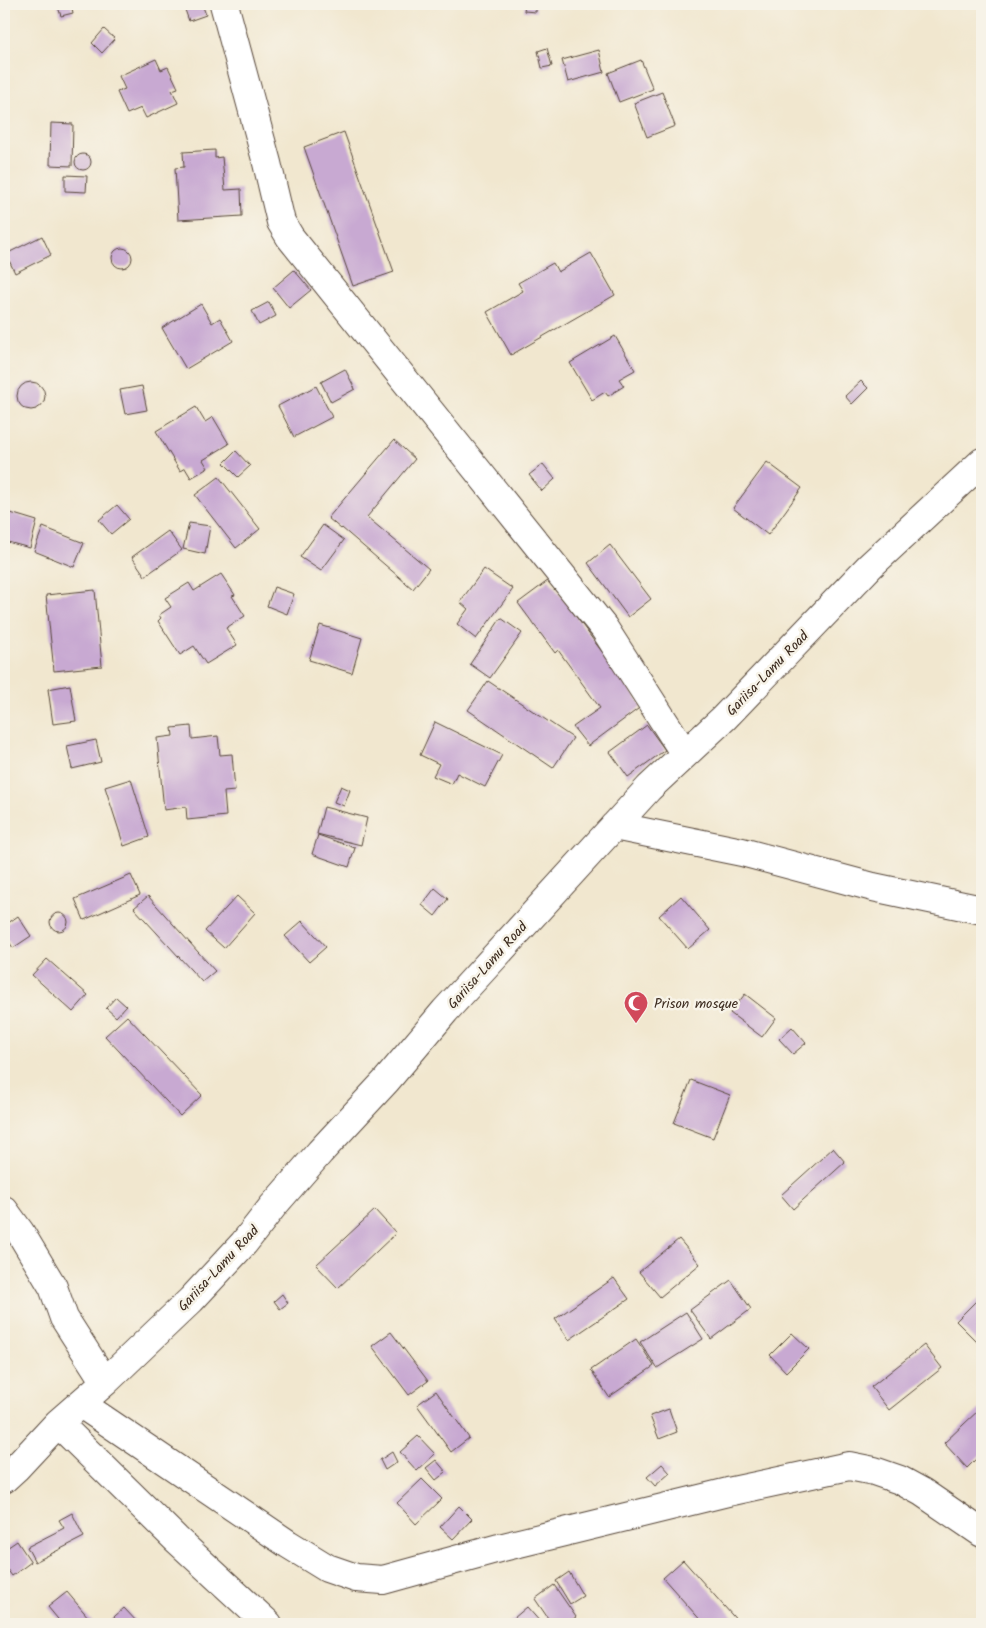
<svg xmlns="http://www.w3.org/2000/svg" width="986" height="1628" font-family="Kalam,sans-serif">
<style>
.building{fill:#c8a9d2}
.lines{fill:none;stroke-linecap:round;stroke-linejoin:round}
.minor-casing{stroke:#564639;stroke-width:30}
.minor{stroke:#fff;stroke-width:28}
.labels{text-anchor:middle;stroke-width:5;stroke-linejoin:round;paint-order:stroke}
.street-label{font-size:14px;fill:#3b2a1e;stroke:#f7f3e8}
.poi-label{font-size:14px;fill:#3b2a1e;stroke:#f7f3e8;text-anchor:start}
</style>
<rect width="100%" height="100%" fill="#f7f3e8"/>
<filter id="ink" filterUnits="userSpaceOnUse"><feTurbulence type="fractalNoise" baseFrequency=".02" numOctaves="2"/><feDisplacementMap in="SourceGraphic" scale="10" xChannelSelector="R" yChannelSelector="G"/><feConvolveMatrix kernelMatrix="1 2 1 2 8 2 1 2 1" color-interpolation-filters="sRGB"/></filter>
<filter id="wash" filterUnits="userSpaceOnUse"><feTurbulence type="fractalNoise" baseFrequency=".0096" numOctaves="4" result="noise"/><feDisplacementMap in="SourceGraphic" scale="20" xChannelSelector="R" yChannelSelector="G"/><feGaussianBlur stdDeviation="1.12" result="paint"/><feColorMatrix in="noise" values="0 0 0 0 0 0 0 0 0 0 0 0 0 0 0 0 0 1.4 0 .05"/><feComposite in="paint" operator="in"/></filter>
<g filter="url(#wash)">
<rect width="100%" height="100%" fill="#f1e7cf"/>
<g id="blocks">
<!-- building -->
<path class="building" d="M57,4H71L73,13L61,16Z
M183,4H202L206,15L189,21Z
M525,4H536V12L524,11Z
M104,29L115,39L102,53L92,43Z
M547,48L552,66L542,68L538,51Z
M599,50L604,72L568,82L562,60Z
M156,59L161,70L168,67L178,88L172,90L178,103L146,118L141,108L127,114L117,92L125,89L119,76Z
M641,60L653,89L619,102L608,73Z
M662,92L675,126L647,137L634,103Z
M51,123L73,124L72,166L50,165Z
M344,132L394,272L353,286L304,147Z
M215,150V158L222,157L225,190L241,189L242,216L178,220L175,168L184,167L183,152Z
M75 162a8 8 0 1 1 16 0a8 8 0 1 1-16 0Z
M65,175L87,176L86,192L65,191Z
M42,236L51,255L15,273L6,254Z
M112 258a10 10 0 1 1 20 0a10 10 0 1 1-20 0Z
M591,253L615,295L511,355L487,312L523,291L518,283L553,263L558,272Z
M294,270L311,290L289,308L273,288Z
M269,302L276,316L259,325L252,311Z
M201,304L212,323L220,318L233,341L186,369L162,328Z
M615,336L635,370L619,379L624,386L608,396L605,392L592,400L570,363Z
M345,369L355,389L331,402L321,382Z
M861,381L868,388L852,404L845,396Z
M17 396a14 14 0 1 1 28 0a14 14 0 1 1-28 0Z
M142,386L147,410L125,414L120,390Z
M316,386L332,417L294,437L278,406Z
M196,407L205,422L213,417L229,444L203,460L208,468L191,478L185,468L180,471L156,431Z
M394,440L415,459L367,517L429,569L413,589L342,528L341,529L328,518Z
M236,451L250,466L238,477L224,463Z
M767,462L802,488L768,535L733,508Z
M543,464L555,479L542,491L529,475Z
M219,477L260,529L236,548L195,495Z
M117,505L129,519L111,534L99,520Z
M4,511L37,521L30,548L4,541Z
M189,523L210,526L205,554L183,549Z
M323,525L344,540L321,571L300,557Z
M43,527L84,543L74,567L34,551Z
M168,531L182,550L145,576L132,557Z
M610,545L651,599L628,617L588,563Z
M484,569L513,589L476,639L457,624L468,609L460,602Z
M221,574L235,595L232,596L245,616L226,628L237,645L206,664L194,646L180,655L158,621L161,618L159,615L171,607L165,598L189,583L194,591Z
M549,580L642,706L588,746L573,727L600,708L558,650L555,653L518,603Z
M274,587L294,594L287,614L267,606Z
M95,590L102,666L54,671L46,595Z
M501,618L522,633L490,678L470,664Z
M320,625L362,638L352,673L309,660Z
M488,681L573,738L553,768L468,710Z
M70,685L76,721L53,724L48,689Z
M435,722L502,755L485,787L457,773L452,784L433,776L439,764L420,755Z
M647,725L665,750L628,777L610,752Z
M191,726L192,739L218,736L220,755L232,754L235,791L224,792L226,816L187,820L186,807L164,810L157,738L173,736L172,728Z
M96,740L101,762L72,769L67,746Z
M131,779L149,837L124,846L105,787Z
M341,786L350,790L344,806L334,802Z
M324,807L367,818L361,845L317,834Z
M318,835L355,848L349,867L312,854Z
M131,875L140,895L84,920L75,899Z
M435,888L448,899L435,916L422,905Z
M148,896L215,971L202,982L134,908Z
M237,896L255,913L224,948L205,931Z
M681,896L710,930L688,949L659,916Z
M50 922a9 9 0 1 1 18 0a9 9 0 1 1-18 0Z
M18,916L31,936L13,948L4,934V926Z
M302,921L326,947L309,962L285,936Z
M47,959L88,995L73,1012L32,975Z
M745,994L776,1018L762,1037L730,1013Z
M116,997L126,1006L116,1017L106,1008Z
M127,1016L202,1095L180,1116L105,1036Z
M792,1027L806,1043L793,1054L779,1039Z
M691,1080L730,1095L713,1138L674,1123Z
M833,1148L845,1162L793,1209L781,1195Z
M375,1210L396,1233L338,1288L316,1265Z
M679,1239L700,1264L660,1297L639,1272Z
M614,1278L629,1299L569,1340L555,1319Z
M731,1280L751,1309L711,1339L690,1310Z
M282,1294L288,1303L280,1309L274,1301Z
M982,1295V1343L980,1345L956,1321Z
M686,1312L703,1339L657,1368L640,1342Z
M391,1332L428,1381L409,1395L372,1346Z
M792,1333L809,1349L786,1372L770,1355Z
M636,1339L654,1366L609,1397L591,1370Z
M924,1345L942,1368L889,1410L871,1387Z
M436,1391L469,1438L451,1452L417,1405Z
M982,1407V1453L967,1468L944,1443Z
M669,1409L677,1432L659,1439L650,1416Z
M418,1436L435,1454L417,1471L400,1452Z
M392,1452L397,1462L385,1470L380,1460Z
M436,1460L446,1472L436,1480L426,1468Z
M662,1464L670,1473L655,1486L647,1477Z
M422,1479L442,1499L416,1524L397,1503Z
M459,1506L472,1519L453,1539L440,1527Z
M72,1513L84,1537L35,1562L27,1547L64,1528L59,1520Z
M17,1541L31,1562L12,1576L4,1565V1550Z
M683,1560L740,1624H704L663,1578Z
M569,1572L583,1596L570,1604L556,1581Z
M554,1585L576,1617L566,1624H552L535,1599Z
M67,1592L94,1624H62L48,1607Z
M527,1607L542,1624H507Z
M124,1608L139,1624H106Z"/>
</g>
</g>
<g filter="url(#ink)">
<use href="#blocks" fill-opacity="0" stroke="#564639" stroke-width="1"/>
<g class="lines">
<defs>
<path id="minor" d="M224,4L267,163L281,222L290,237L604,628L685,754
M614,826L742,852L873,887L982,910
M4,1210L20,1232L53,1287L64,1318L105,1382
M81,1404L288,1544L327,1568L356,1578L383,1580L499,1548L728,1492L849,1466L874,1471L900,1480L922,1492L982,1533
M58,1423L176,1539L268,1624
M4,1479L16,1468L58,1423L105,1382L191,1300L244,1243L273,1206L320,1152L386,1081L445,1011L649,788L724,718L870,566L982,462"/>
</defs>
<!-- minor casing -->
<use href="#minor" class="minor-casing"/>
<!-- minor -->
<use href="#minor" class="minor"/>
</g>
</g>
<!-- icons -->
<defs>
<symbol id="mosque-pin" viewBox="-11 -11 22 30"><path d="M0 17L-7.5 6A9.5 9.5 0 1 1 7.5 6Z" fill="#d1495b" stroke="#f7f3e8"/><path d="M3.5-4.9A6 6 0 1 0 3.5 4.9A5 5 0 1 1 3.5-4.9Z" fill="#fff"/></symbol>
</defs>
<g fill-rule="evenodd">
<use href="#mosque-pin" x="622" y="989" width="28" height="38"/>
</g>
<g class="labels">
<!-- street labels -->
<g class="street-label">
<text transform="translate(767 673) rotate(-46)" y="5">Gariisa-Lamu Road</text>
<text transform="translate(487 965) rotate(-48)" y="5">Gariisa-Lamu Road</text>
<text transform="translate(218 1268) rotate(-47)" y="5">Gariisa-Lamu Road</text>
</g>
<!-- poi labels -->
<g class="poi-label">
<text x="654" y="1008">Prison mosque</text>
</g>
</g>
<!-- margin -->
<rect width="986" height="1628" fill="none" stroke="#f7f3e8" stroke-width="20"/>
</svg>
